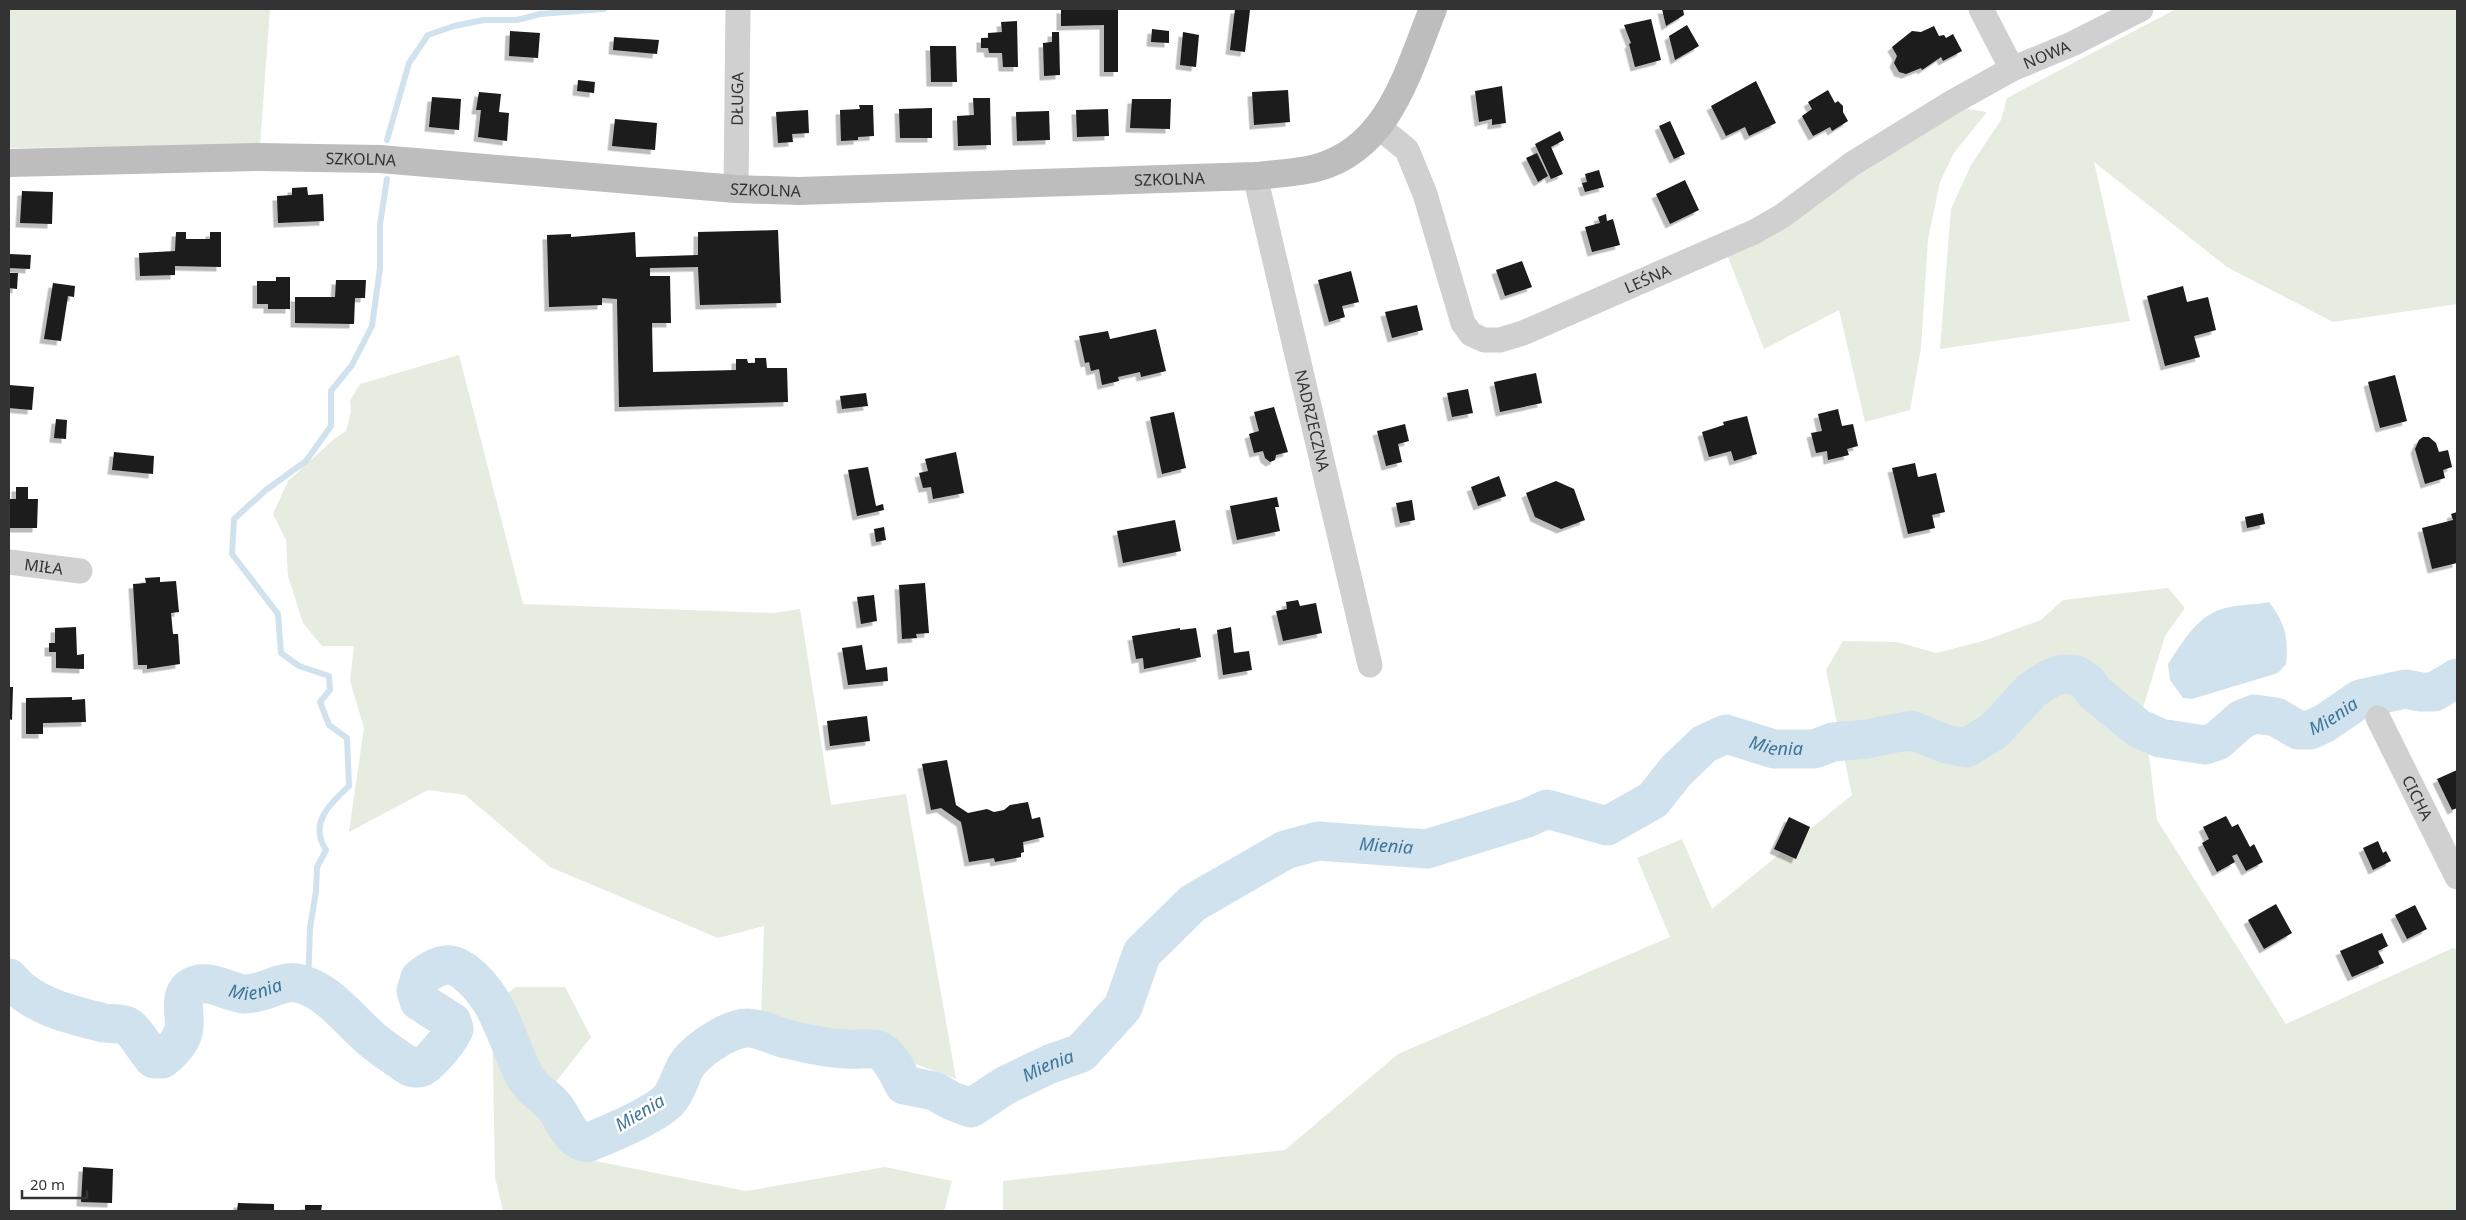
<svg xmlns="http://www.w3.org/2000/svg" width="2466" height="1220" font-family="'Noto Sans',sans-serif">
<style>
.green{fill:#e6ecdf}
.water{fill:#cfe2ee}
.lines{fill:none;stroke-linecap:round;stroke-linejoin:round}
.stream{stroke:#cfe2ee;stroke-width:6}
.river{stroke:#cfe2ee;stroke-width:39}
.building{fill:#1a1a1a;filter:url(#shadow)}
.street{stroke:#d0d0d0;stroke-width:25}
.secondary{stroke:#bdbdbd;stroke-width:28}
.labels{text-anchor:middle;stroke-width:5;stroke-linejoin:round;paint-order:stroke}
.street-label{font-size:16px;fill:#333;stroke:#fff}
.water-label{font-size:18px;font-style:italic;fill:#3f7597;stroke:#fff}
</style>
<defs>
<filter id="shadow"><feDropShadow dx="-4.5" dy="4.5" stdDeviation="0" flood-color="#0004"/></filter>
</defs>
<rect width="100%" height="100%" fill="#fff"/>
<!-- green -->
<path class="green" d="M9,9H270L260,145L9,148Z
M2176,9H2457V304L2333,322L2227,267L2094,162L2130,321L1940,349L1951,209L1971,165L2001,120L2007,98Z
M1968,109L1987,112L1954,153L1940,182L1928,239L1921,348L1910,410L1865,422L1839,310L1764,349L1726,252L1865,171L1951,112Z
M459,355L523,604L774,613L800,609L831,805L906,794L956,1079L897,1057L883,1044L761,1023L764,926L718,938L550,867L465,795L428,790L349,832L364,728L350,681L354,646H322L303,623L288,576L286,540L273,514L288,481L334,439L346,431L351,412L350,401L360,384Z
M2168,588L2185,608L2165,636L2143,708L2157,820L2286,1024L2453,948L2457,950V1211H1003V1181L1285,1150L1398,1054L1670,937L1637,858L1682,839L1712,909L1852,795L1826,670L1843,641L1897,642L1936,653L1983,641L2041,620L2063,600Z
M516,987H565L591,1037L541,1101L580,1158L746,1191L885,1167L952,1181L944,1211H503L495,1177L492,1004Z"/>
<!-- water -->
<path class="water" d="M2269,602C2285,623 2289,638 2286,664L2278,673L2192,699L2183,698L2170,680L2168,664C2184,640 2199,612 2230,607C2243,604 2256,605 2269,602Z"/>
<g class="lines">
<!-- stream -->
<path class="stream" d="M387,140L409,63L428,35L454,26L484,20H517L540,14L604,9
M308,988L310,928L316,891L317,867L326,850C308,823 331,803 349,786L347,738L329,725L320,702L330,690L329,676L299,666L281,653L278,614L232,554L234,519L266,490L306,461L331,426V391L352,365L372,326L380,268V224L387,179"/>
<!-- river -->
<path class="river" id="s1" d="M9,978C31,1006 71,1015 104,1023C111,1024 121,1023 127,1026C135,1030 146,1051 154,1059H162C171,1052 180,1043 183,1032C188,1019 177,999 190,988C205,976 229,993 245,994C264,994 282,980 297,983C326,989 346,1016 367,1035C379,1047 396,1057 410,1067C414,1068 418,1069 422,1067C432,1061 450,1039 454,1029L452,1022L419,1001L416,991L420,978C428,972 436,966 447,965C453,964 459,968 464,971C500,999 505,1037 524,1075C532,1090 543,1094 553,1105C565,1118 567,1139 587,1143C609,1134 651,1117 668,1101C677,1091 679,1079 685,1068C693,1052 729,1028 747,1028C761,1028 774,1036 787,1039C802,1043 817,1046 832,1048C878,1054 879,1034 904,1085L934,1091L952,1101L971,1108L1006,1085L1050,1064L1081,1053L1123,1007L1142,953L1193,903L1285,850L1318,841L1427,849L1527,818L1547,809L1607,826L1653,800L1676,771L1704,744L1726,734L1774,749H1814L1833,742L1867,739L1911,730L1946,744L1966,748L1994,731L2032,690L2049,679L2062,674L2076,675L2087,682L2094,692L2138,728L2160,738L2205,745L2217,741L2242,719L2255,714L2276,717L2298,730H2310L2325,723L2360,699L2405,689L2421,692H2434L2457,678"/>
</g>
<!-- building -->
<path class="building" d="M1061,9H1118V72H1104V25L1061,26Z
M1235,9L1250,10L1245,52L1230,50Z
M1662,9H1683L1684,15L1666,26Z
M1651,19L1661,60L1635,67L1629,44L1631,43L1624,25Z
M1017,21L1018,67H1003L1002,53H989L988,48H981V38H988V33L1002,32L1001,22Z
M1687,25L1699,46L1675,60L1669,36Z
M1934,26L1939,36L1944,35L1946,38L1953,34L1962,51L1943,61L1941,57L1922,70L1921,68L1906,74L1899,72L1894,63L1897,56L1892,47L1912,31L1921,32Z
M1152,29L1169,31V43L1151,42Z
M510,31L540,33L538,58L509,56Z
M1052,32H1059L1060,75L1044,76L1043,43L1052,42Z
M1183,32L1199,35L1196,67L1180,65Z
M614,37L659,40L657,54L613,50Z
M930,46H956L957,82H931Z
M578,80L595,82L594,93L577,91Z
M1756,81L1776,123L1749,136L1745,127L1726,136L1711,106Z
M1502,86L1506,123L1492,125V119L1479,122L1475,91Z
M1288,90L1290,122L1254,125L1252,92Z
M1828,90L1835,103L1838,101L1843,106V112L1848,121L1832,131L1830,127L1813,136L1802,116L1812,109L1808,102Z
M479,92L501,94L499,112L509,113L507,141L478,137L481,110H476Z
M432,97L461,99L459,130L429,127Z
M973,98H990L991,145L958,146L957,116L974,115Z
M1132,99H1171L1170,129L1130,128Z
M859,105H873L874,136L858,137V140L841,141L840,110L860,109Z
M932,108V138H900L899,109Z
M1108,109L1109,136L1077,137L1076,110Z
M808,110L809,133L792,134L793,142L778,143L776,112Z
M1049,111L1050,140L1017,141L1016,112Z
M615,119L657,123L655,150L612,146Z
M1670,121L1685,154L1674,159L1659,126Z
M1560,131L1564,140L1551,147L1563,174L1551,179L1535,144Z
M1537,153L1548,176L1538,182L1526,158Z
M1599,170L1604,187L1585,192L1582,183L1587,182L1585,174Z
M1685,180L1699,210L1670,224L1656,194Z
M307,187L308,195L323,194L324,221L278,223L277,196L292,195V188Z
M22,191L53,192L52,224L20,223Z
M1606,214L1607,221L1613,219L1620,245L1592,252L1585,227L1600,223L1598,217Z
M778,230L781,303L700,305L698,267L650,268V276H670L671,323H652L653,372L736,370V359H747L748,363H755V358H766L767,368H787L788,402L619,407L617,299L602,298V305L549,307L547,235L571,234V237L635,232L636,257L698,255V232Z
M176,232H186V239H210V232H221V267L175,266V275L140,276L139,253L175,251Z
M9,254L31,255L30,269L9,268Z
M1522,261L1532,287L1505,296L1496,270Z
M1351,271L1359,302L1342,306L1345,317L1329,322L1318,280Z
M9,273H18L17,289L9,288Z
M276,277H290V309H268V304H257V281H276Z
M336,280H366L365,298H355L354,324L295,323V297H335Z
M53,283L75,286L74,297L68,296L61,341L44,339Z
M2183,286L2187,302L2208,297L2216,330L2194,336L2200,357L2165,366L2147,296Z
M1417,305L1423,330L1392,338L1385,312Z
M1156,329L1166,371L1141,377L1140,372L1118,377L1119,381L1102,385L1099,369L1091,371L1089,362L1085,363L1079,336L1108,331L1110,339Z
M1536,373L1542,403L1500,412L1494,382Z
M2395,375L2407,421L2380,428L2368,382Z
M9,385L34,387L32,410L9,408Z
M1468,389L1473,413L1452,417L1447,393Z
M866,393L868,406L842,409L840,396Z
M1274,407L1288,452L1276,455L1275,460L1270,462L1265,458L1263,451L1254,453L1249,434L1259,431L1254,412Z
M1838,409L1842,426L1853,424L1858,446L1847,449L1849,455L1828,460L1827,451L1816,453L1811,433L1822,431L1818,414Z
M1174,412L1186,468L1162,474L1150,417Z
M1747,416L1757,454L1734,461L1731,451L1709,457L1702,432L1724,425L1723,422Z
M56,419L67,420L66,439L54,438Z
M1405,424L1409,441L1398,444L1402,462L1386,466L1377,431Z
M2423,437H2429L2436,443L2439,452L2448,450L2452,467L2443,470L2445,478L2425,484L2415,449L2419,440Z
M114,452L154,456L153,474L112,470Z
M956,452L964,493L933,499L931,487L923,488L919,473L928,471L925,459Z
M1915,463L1918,477L1936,473L1945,512L1932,515L1935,528L1908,534L1892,468Z
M868,467L876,506L883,504L884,510L857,516L848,470Z
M1499,476L1506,496L1478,506L1471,487Z
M1556,481L1574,489L1585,520L1561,529L1535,517L1526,493Z
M16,487H28V499H38L37,528H9V499H16Z
M1277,497L1279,507H1275L1280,531L1237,540L1230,506Z
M1412,500L1415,520L1400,523L1396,503Z
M2457,512V563L2432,569L2422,528L2453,520L2451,514Z
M2263,513L2265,524L2247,528L2245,517Z
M1175,520L1181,551L1123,563L1117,531Z
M884,527L886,540L876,542L874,529Z
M160,577V582L176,581L179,612L171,613L173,634H178L180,664L147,669V665H138L133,584L146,583L145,578Z
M925,583L929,633L916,634L917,638L902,639L899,585Z
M874,595L877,621L861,624L857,597Z
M1298,600L1300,606L1316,603L1322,633L1283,641L1276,611L1287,609L1286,602Z
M76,627L77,655L84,654V669L56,668V652H49V643H55V628Z
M1231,627L1234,653L1249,651L1252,670L1223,675L1217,630Z
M1180,628V630L1196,628L1201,657L1144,669L1143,658L1136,659L1132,636Z
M862,645L866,670L887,667L888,681L848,685L842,648Z
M9,687H13L12,720L9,719Z
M72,697V700L85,699L86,722L43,723V734H26V698Z
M867,716L870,741L830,746L827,721Z
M947,760L956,805L968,813L987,809L994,812L1004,810L1010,805L1028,802L1032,819L1040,817L1044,837L1023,842L1024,852L1021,853V857L995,862L994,858L969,862L961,822L941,808L931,810L922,764Z
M2457,770V808L2452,810L2437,779Z
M2226,816L2232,827L2238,824L2250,847L2254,844L2263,862L2246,871L2237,854L2232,856L2235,862L2217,872L2202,843L2209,839L2203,827Z
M1789,817L1810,827L1796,859L1774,849Z
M2378,841L2383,853L2386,851L2391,861L2373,870L2363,848Z
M2276,904L2292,933L2264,949L2248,920Z
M2415,905L2427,929L2407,939L2395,915Z
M2382,933L2388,946L2378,951L2384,963L2352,977L2340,951Z
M83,1167L113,1169L112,1203L81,1202Z
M238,1203L274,1204V1211H237Z
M305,1205H322L321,1211H305Z"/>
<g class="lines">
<!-- street -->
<g class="street">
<path id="s2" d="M1981,9L2012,69L2072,44L2141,9"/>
<path id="s3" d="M1379,127L1407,150L1425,194L1463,323L1471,334L1484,340H1500L1523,333L1754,232L1782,216L1852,164L1951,103L2012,69"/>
<path id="s4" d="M1255,176L1370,665"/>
<path id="s5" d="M736,189L738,9"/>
<path id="s6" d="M9,562L80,571"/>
<path id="s7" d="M2378,718L2457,877"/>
</g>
<!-- secondary -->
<path class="secondary" id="s8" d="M9,163L257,157L380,159L736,189L799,191L1255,176C1275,174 1296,173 1316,168C1389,149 1408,71 1433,9"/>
</g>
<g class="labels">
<!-- street labels -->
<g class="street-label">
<text dy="6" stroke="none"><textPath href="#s2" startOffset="105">NOWA</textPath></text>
<text dy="6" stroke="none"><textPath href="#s5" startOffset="90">DŁUGA</textPath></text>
<text dy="6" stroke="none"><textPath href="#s8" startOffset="352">SZKOLNA</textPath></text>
<text dy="6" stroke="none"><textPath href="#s8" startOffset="1162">SZKOLNA</textPath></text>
<text dy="6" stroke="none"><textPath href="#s8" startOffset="758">SZKOLNA</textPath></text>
<text dy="6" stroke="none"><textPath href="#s3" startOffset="422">LEŚNA</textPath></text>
<text dy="6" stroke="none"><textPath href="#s4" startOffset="251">NADRZECZNA</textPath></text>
<text dy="6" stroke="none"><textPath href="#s6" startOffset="35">MIŁA</textPath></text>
<text dy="6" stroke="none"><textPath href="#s7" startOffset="89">CICHA</textPath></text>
</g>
<!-- water labels -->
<g class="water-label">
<text dy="6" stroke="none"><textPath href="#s1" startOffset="2955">Mienia</textPath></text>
<text dy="6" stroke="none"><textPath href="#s1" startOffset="2325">Mienia</textPath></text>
<text dy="6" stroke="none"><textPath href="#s1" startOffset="1890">Mienia</textPath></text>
<text dy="6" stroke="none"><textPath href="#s1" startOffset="330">Mienia</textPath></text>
<text dy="6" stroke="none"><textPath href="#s1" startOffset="1455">Mienia</textPath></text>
<text transform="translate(640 1113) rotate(-31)" y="6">Mienia</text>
</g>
</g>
<!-- border -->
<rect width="2466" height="1220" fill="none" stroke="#333333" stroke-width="20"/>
<!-- scale -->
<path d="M22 1190v8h65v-8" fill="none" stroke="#333333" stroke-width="2.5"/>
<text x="30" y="1190" font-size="15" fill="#333333" stroke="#ffffff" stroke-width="4" paint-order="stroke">20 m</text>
</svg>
